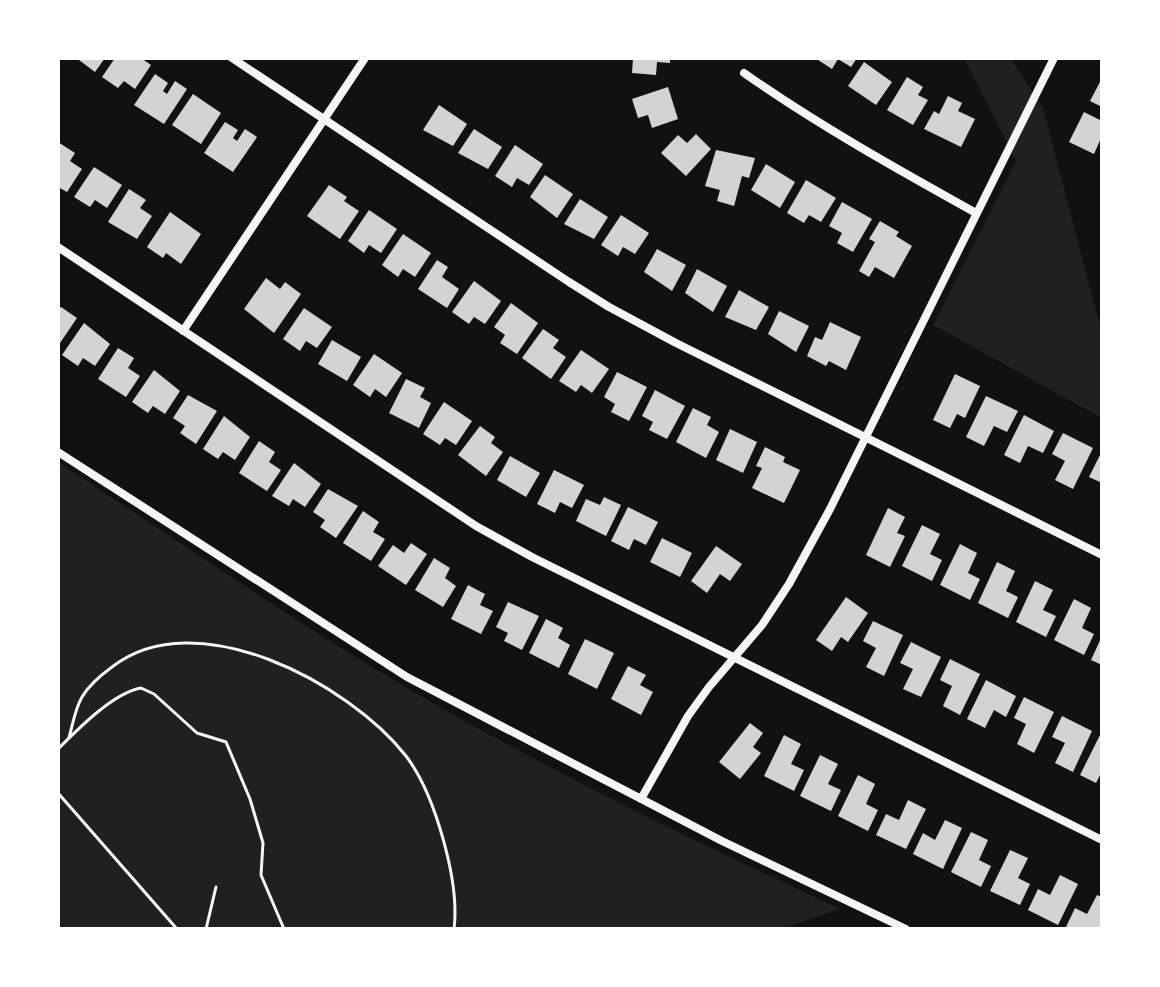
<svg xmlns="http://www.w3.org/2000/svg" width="1160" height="987" font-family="'Asap Condensed',sans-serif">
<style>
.green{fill:#202020}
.building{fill:#d3d3d3}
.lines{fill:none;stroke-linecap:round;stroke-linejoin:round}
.path{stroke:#f5f5f5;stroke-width:3}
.minor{stroke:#f5f5f5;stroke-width:8}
</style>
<rect width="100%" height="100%" fill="#111"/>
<!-- green -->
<path class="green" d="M964,58H1010L1043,108L1102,334V418L933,325L1016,161Z
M58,462C178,540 295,623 419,695C556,774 697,842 840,909L782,929H58Z"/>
<!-- building -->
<path class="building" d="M80,58H105L95,72L79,60Z
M115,58H141L151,65L135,89L124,81L118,88L102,77Z
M633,58H670V63L657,62L656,75L632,73Z
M815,58H857L851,67L838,59L832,69Z
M864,62L892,82L876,105L848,86Z
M155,74L168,83L163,91L167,94L175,81L187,89L164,124L134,105Z
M907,77L923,87L918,95L928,100L913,125L887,110Z
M1102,78V107L1090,101Z
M668,87L678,119L652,128L648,115L638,118L632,99Z
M193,94L221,113L201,144L172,125Z
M948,96L962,103L958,111L975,119L961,147L924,129L934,111L939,114Z
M439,105L467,124L453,146L423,130Z
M1084,112L1102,121V136L1094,154L1069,142Z
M225,122L238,130L233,138L237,141L245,129L257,137L233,172L204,153Z
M474,129L502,147L488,169L458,153Z
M696,134L711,149L686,176L661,153L678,135L687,143Z
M58,142L75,153L70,161L82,169L67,192L58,187Z
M515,145L543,164L529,185L517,178L512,187L495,176Z
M716,150L755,158L749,178L742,176L734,206L717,201L720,190L705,186Z
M766,164L795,182L780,208L751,190Z
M94,167L122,185L107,208L95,200L90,207L74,197Z
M545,175L573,194L557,218L530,197Z
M806,180L836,198L821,222L809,215L804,223L787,213Z
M329,185L347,197L344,201L359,211L340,239L307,216Z
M129,189L146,200L140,208L152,216L137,239L108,222Z
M580,199L608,217L594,239L564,224Z
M842,202L872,219L853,252L837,243L842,233L829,226Z
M369,210L397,229L381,253L369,245L364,253L348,241Z
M170,212L201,234L181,264L166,253L163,258L147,247Z
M621,215L649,233L635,254L623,247L618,256L601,245Z
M880,221L899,232L896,236L912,246L894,278L875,267L869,277L859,271L875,242L869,239Z
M403,234L431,253L415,277L403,269L398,277L382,265Z
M657,249L686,265L672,291L644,272Z
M437,260L448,267L442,277L459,289L447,308L418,289Z
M697,269L727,286L713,312L685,293Z
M266,278L280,289L285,282L301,294L274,333L244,309Z
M474,281L501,301L485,324L474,317L469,324L452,312Z
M739,290L769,307L756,330L725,317Z
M511,303L538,323L517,354L500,343L505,335L494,327Z
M61,307L77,318L58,346V308Z
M304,308L332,327L317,348L306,341L300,351L283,339Z
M779,311L809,326L796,352L768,334Z
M830,322L861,337L846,370L829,361L826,366L807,356L815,337L822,340Z
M84,323L110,344L95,366L83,358L78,366L62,355Z
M543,329L559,340L553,348L566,357L551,379L522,358Z
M332,340L361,357L347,381L318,364Z
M118,348L134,358L128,368L140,376L126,397L98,379Z
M581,350L609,369L592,393L581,385L576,392L559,381Z
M374,354L402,373L386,397L375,389L370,397L353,385Z
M154,370L180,391L165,414L153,406L148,413L132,402Z
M617,372L647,387L629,421L611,412L615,404L604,397Z
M955,374L980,386L965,418L957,414L950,428L933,420Z
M406,379L425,388L420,397L431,403L419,428L389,413Z
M655,390L685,406L667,439L649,430L653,422L642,416Z
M188,395L217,411L196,444L180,433L185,426L173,418Z
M986,396L1018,411L1007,432L994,426L984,446L966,437Z
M444,402L472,421L456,445L445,438L440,445L423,434Z
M693,408L711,417L707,425L719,432L706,458L676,442Z
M1024,415L1054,431L1043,453L1028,446L1020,463L1004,455Z
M224,416L250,437L235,460L223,452L218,459L203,449Z
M480,426L495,437L491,443L503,452L486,476L458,455Z
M730,429L757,442L743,473L716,460Z
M1063,433L1093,448L1073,489L1055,480L1065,461L1052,454Z
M259,441L275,452L269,462L281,470L267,491L239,473Z
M765,447L785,457L783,462L800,470L784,503L752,488L762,468L756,466Z
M1102,451V483L1089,477Z
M510,456L540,473L526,497L497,480Z
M294,463L321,484L305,507L293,499L289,506L272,496Z
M554,470L584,485L572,508L560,502L555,513L537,504Z
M328,489L358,506L336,538L320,527L325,520L313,512Z
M604,497L621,505L606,536L576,521L586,499L600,505Z
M628,507L658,522L646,545L634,539L629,550L611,541Z
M888,508L905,517L897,533L905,536L890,567L866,555Z
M363,511L379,522L373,532L385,539L371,561L343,543Z
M922,525L940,534L930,554L942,560L932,581L902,566Z
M662,538L692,553L680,577L650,562Z
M411,543L427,554L406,585L378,566L393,545L404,553Z
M960,544L977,553L968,573L980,579L970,600L940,585Z
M716,546L742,564L730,581L720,574L707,593L691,581Z
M434,558L450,568L445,578L456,586L443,607L415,590Z
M997,562L1015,571L1006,591L1018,597L1008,618L978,603Z
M1035,581L1053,590L1043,610L1056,616L1046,637L1016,622Z
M468,585L485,594L480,605L493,611L481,634L451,619Z
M846,597L868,613L848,642L841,637L832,651L816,640Z
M1074,599L1091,608L1082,628L1094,634L1084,655L1054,640Z
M508,602L539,616L522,650L504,641L508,633L496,627Z
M546,619L563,628L558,638L570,645L559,668L529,653Z
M873,621L903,635L884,676L866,667L876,648L863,641Z
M1102,636V665L1091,660Z
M585,639L614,653L597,689L568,674Z
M911,642L941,657L921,697L903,689L913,669L900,663Z
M950,659L980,674L960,715L943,706L952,686L940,680Z
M628,666L646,675L640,685L653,692L641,715L611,699Z
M986,680L1016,696L1006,717L994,710L985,728L967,719Z
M1024,697L1054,712L1034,753L1017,744L1026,724L1014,718Z
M1062,716L1092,731L1073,772L1055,763L1065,743L1052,737Z
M750,723L763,733L753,747L761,753L740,779L719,762Z
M1102,731V771L1096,783L1080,775Z
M784,735L801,744L791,764L804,770L794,791L764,776Z
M820,755L838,764L828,784L841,790L831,811L800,796Z
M858,775L875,784L866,804L878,810L868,831L838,816Z
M908,800L926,809L906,849L876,835L886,814L899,820Z
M945,820L962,828L943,869L913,854L923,833L935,840Z
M971,832L988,840L979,860L991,866L981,887L951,872Z
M1010,850L1028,858L1018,878L1030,884L1020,905L990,891Z
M1060,875L1078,884L1058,925L1028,910L1038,889L1050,895Z
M1097,895L1102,897V929H1065L1075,908L1087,914Z"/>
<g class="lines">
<!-- path -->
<path class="path" d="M69,737C73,724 75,709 82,697C89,685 101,675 112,667C196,601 350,684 406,756C435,794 460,882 454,929
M58,749C78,729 113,693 141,688L154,694L197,733L226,742L250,799L263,843L261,875L284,929
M58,793L177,929
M206,929L216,887"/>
<!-- minor -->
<path class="minor" d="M232,58L569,282L609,307L676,343L1102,555
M744,73C818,125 897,169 976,213
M58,247L476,526L532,557L1102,840
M183,331L365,58
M58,452L407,677L722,841L906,929
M641,799L688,716L709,687L762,625L789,584L830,509L1054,58"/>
</g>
<!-- border -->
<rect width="1160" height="987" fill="none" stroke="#ffffff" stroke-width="120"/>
</svg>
